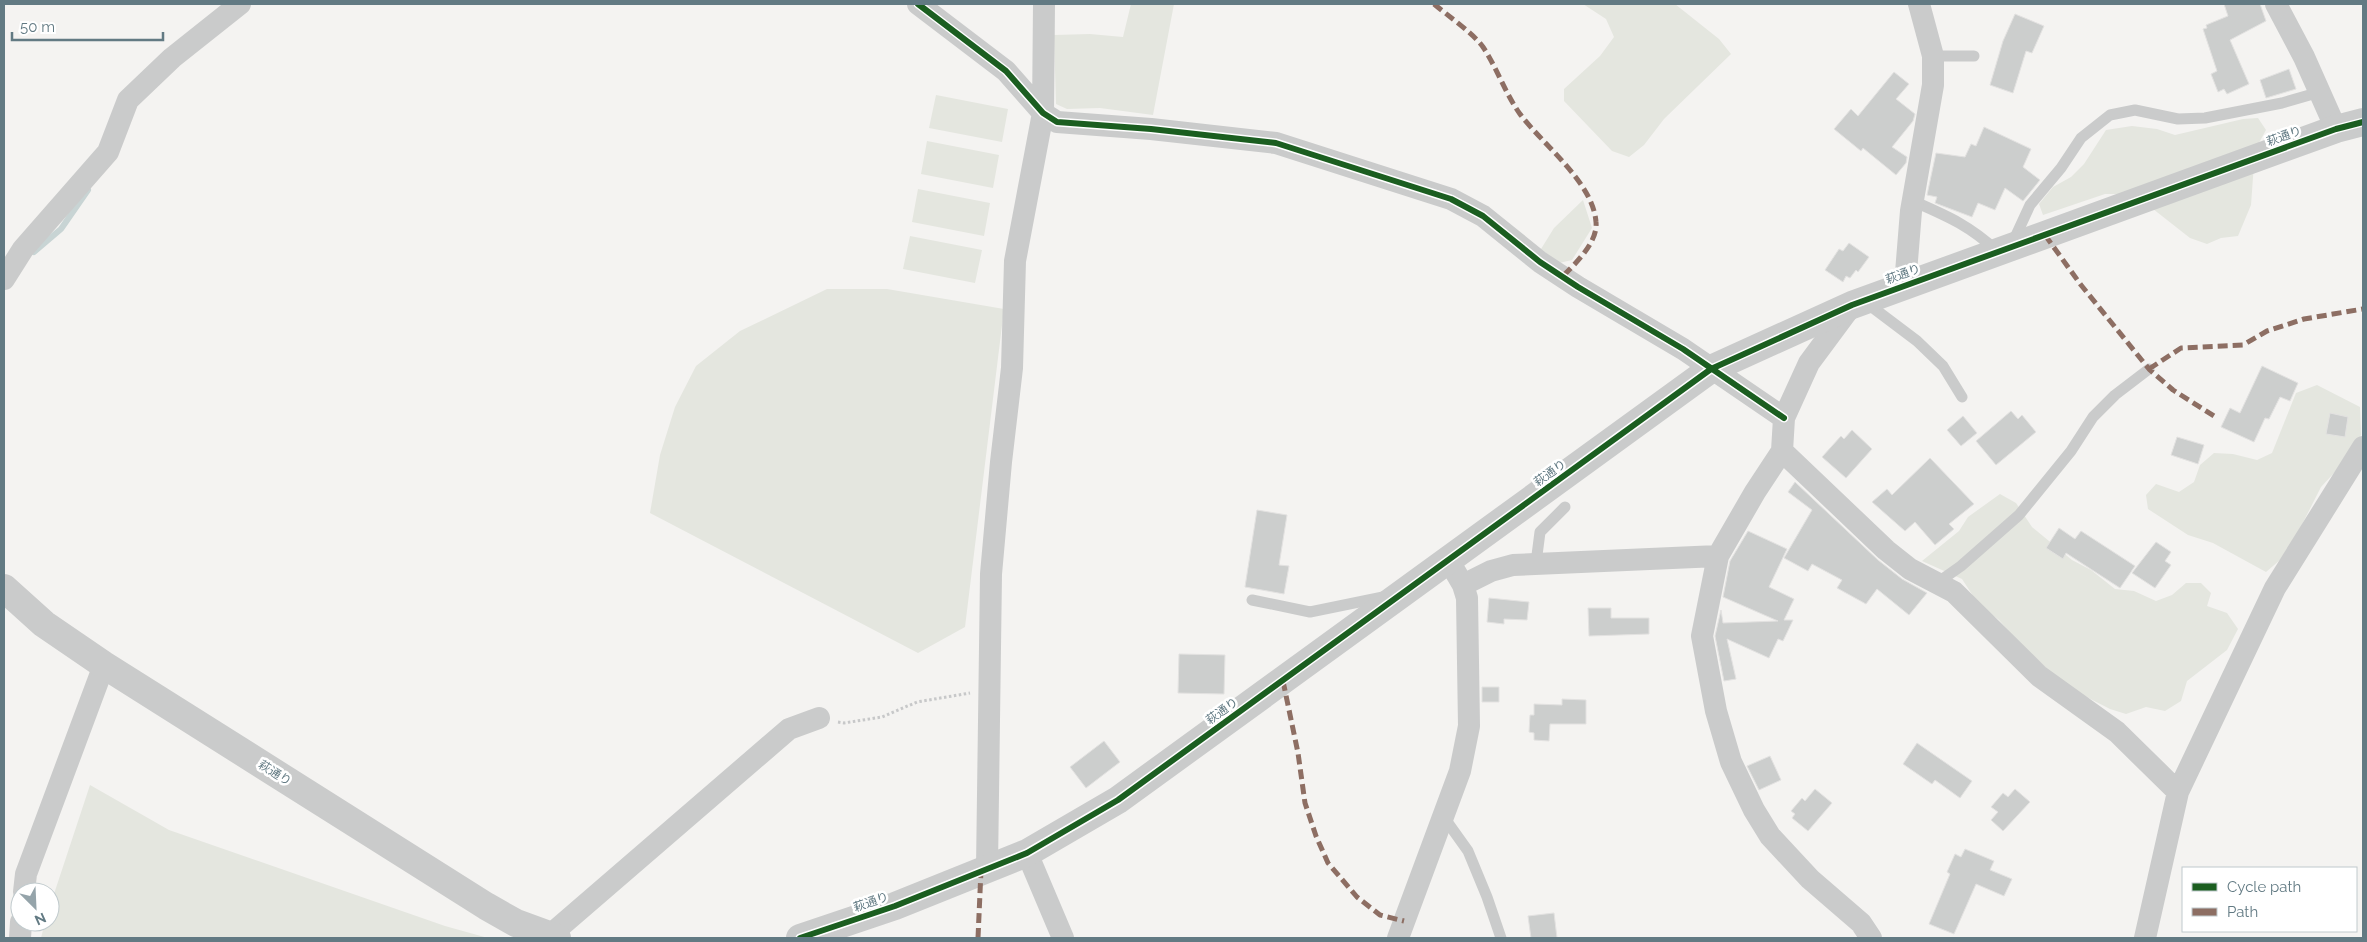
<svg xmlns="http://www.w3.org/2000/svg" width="2367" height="942" font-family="Raleway,'Noto Sans JP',sans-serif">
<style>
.green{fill:#e4e6df}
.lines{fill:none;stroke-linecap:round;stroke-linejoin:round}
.stream{stroke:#c8d4d4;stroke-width:6}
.building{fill:#cccecd;stroke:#e3e2e1}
.path{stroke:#c7c8c9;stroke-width:3;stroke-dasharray:2.5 2.5;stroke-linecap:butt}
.service{stroke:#cacbcb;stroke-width:11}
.minor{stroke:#cacbcb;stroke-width:22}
.tertiary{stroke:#cacbcb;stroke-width:28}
.quiet{stroke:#8d6e63;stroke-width:5;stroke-dasharray:10 5;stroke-linecap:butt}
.cycleway-casing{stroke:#fff;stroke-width:9}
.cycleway{stroke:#1b5e20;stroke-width:6}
.labels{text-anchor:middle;stroke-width:5;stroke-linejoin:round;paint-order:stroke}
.street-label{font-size:12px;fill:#627a83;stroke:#fff}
</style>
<rect width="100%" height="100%" fill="#f4f3f1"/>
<!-- green -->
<path class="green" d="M1131,4H1174L1153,115L1100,108L1067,109L1056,104L1054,35L1090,34L1123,37Z
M1583,4H1675L1719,39L1731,54L1664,119L1644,145L1629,157L1612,151L1564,101V89L1600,56L1614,37L1606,19Z
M936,95L1008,109L1002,142L929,128Z
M2258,118L2266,130L2255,150L2251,205L2238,236L2221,238L2207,244L2190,238L2134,194H2105L2043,215L2039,204L2053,187L2071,177L2084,164L2106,130L2132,126L2157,129L2175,135L2243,119Z
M927,141L999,155L993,188L921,174Z
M918,189L990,203L984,236L912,222Z
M1583,200L1592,228L1572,260L1559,263L1541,249L1554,228Z
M910,236L982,250L975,283L903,269Z
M827,289H887L1004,309L965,627L918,653L650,513L660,455L675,407L696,366L740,331Z
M2317,385L2360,407L2361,435L2348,458L2321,487L2287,554L2266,572L2213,543L2188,535L2148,509L2146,495L2156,484L2179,492L2194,482L2200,465L2214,453L2233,454L2257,460L2272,453L2296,393Z
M2000,494L2016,503L2032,527L2072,560L2091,570L2115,589L2134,591L2156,601L2172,595L2186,583H2201L2211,593L2207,606L2227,613L2238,629L2227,650L2187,681L2181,701L2165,711L2146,707L2126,714L2110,709L2067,687L2019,643L1999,620L1979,605L1962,579L1922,561L1959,531L1968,517Z
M90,785L169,830L445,926L488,938H41L45,922H50V906Z"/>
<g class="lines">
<!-- stream -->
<path class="stream" d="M34,252L61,229L88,190"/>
</g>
<!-- building -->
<path class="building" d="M2224,4H2260L2266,21L2230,40L2249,84L2227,94L2224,89L2218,92L2211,74L2217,71L2203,29L2207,28L2206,25L2228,16Z
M2015,14L2044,26L2032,53L2026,51L2013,93L1990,85L2003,41Z
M2289,69L2296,89L2266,98L2260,80Z
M1894,72L1909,84L1896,99L1915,114L1913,121L1892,147L1907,157L1906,163L1896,175L1863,148L1861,151L1834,129L1851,109L1858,116Z
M1984,127L2031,149L2023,167L2040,180L2023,201L2005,188L1995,210L1978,203L1972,217L1935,203L1937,197L1927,195L1936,153L1965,157L1971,144L1976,146Z
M1849,243L1869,257L1858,272L1856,270L1850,278L1846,276L1843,282L1825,270L1839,249L1843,251Z
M2262,366L2298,383L2290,401L2280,397L2269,419L2265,418L2254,442L2221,427L2230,408L2240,413Z
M2011,411L2018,419L2022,415L2036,432L1996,465L1976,441Z
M2330,413L2348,417L2345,437L2326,434Z
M1963,416L1977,433L1961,446L1947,430Z
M1852,430L1872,449L1846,478L1822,457L1841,436L1844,439Z
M2177,437L2204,445L2198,464L2171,455Z
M1930,458L1974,504L1949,524L1954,529L1935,545L1915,522L1905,531L1872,502L1887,489L1892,495Z
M1795,482L1878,560L1902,579L1927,593L1909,615L1877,589L1866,604L1837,588L1842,580L1812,564L1808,571L1784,558L1812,510L1788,492Z
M1257,510L1287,515L1279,565L1289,566L1284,594L1245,587Z
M2059,528L2075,539L2081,531L2135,566L2120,588L2066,553L2063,559L2046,548Z
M1748,531L1787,549L1769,587L1794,599L1784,620H1793L1783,641L1778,639L1769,658L1727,639L1736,679L1724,681L1715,636L1721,610L1723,623L1778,621L1723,597L1730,561Z
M2156,542L2171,552L2165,561L2171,565L2155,588L2132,573Z
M1489,598L1529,602L1527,620L1504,619V624L1487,622Z
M1588,608H1611V618H1649V634L1589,636Z
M1179,654L1225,655L1224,694L1178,693Z
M1482,687H1499V702H1482Z
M1562,699L1586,700V724H1550L1549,741L1534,740V733L1529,732L1530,715H1534V704L1562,705Z
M1104,741L1120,762L1086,788L1070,767Z
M1917,743L1972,781L1960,798L1935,780L1932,784L1903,764Z
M1770,756L1781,780L1759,790L1747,766Z
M1815,789L1832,803L1808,831L1792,818L1795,814L1791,811L1802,798L1805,801Z
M2015,789L2030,802L2003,831L1991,820L1998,812L1991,807L2003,793L2008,797Z
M1965,849L1994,861L1990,870L2012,879L2004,896L1976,884L1954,934L1929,924L1950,874L1947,872L1955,854L1961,857Z
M1554,913L1557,938H1531L1528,916Z"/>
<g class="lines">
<!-- path -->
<path class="path" d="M838,722L844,723L882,717L917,702L970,693"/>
<!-- service -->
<path class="service" d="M1933,56H1974
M1913,201C1947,216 1969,225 1997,251
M2012,244L2030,205L2061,168L2081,138L2110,115L2135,110L2178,119L2205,118L2282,103L2320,92
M1864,301L1917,341L1943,366L1962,397
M1536,563L1540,532L1565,507
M1937,583L1961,566L2019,515L2071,451L2093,417L2115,395L2149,369
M1252,600L1310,612L1388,596
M1443,816L1468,851L1487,897L1501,938"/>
<!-- minor -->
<path class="minor" d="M918,4L1006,71L1043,113L1057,122L1151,129L1276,143L1451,199L1483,216L1540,262L1578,287L1683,349L1784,418
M2276,4L2304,57L2336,129
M4,279L23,249L108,152L128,100L172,58L240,4
M1905,285L1911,211L1933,85V56L1919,4
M1852,305L1809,363L1784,418L1782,451L1755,492L1718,556L1702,636L1716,711L1731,762L1754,810L1770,836L1810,879L1861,923L1871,938
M1782,451L1886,550L1910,569L1954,592L2039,676L2117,732L2178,792
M1463,585L1491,571L1513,565L1718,556
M1027,853L1063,938
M987,868L991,574L1001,462L1012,368L1015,261L1043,113L1044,4
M24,892L26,874L104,665
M549,936L789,729L819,718
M20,938L21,922
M1398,938L1460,771L1469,726L1467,598L1463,585L1449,561
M2145,938L2178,792L2275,588L2363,447"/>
<!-- tertiary -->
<path class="tertiary" d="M4,588L44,624L104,665L486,906L516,923L557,938
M800,938L895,906L1027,853L1118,800L1711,369L1852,305L2336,129L2363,122"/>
<!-- quiet -->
<path class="quiet" d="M1434,4C1447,15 1474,34 1483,47C1497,68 1505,93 1520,114C1543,145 1593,182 1596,222C1598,242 1576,263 1563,276
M2045,235L2081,285L2149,369L2173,390L2214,416
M2149,369L2181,348L2243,345L2267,331L2304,319L2363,309
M1283,681L1298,753L1305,803L1316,836L1328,863L1357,897L1380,915L1404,921
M978,938L981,870"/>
<defs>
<path id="cycleway" d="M918,4L1006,71L1043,113L1057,122L1151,129L1276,143L1451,199L1483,216L1540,262L1578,287L1683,349L1784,418
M800,938L895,906L1027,853L1118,800L1711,369L1852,305L2336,129L2363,122"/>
</defs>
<!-- cycleway casing -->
<use href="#cycleway" class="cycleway-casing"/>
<!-- cycleway -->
<use href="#cycleway" class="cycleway"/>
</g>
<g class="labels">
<!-- street labels -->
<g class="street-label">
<text transform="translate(2284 136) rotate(-20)" y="4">萩通り</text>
<text transform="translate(1903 274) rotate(-20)" y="4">萩通り</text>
<text transform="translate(1550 473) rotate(-36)" y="4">萩通り</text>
<text transform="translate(1222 711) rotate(-36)" y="4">萩通り</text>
<text transform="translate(275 773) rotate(32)" y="4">萩通り</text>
<text transform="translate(871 902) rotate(-19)" y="4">萩通り</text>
</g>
</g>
<!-- border -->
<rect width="2367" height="942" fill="none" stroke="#627a83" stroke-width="10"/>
<!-- legend -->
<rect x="2182" y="867" width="175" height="65" fill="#ffffff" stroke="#c0cacd"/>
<rect x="2192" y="883" width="25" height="8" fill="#1b5e20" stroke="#c0cacd"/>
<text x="2227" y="892" font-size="15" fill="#627a83">Cycle path</text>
<rect x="2192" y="908" width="25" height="8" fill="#8d6e63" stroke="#c0cacd"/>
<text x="2227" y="917" font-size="15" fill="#627a83">Path</text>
<!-- north arrow -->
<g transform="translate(35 907) rotate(156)"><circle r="24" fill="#ffffff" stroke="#c0cacd"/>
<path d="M0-4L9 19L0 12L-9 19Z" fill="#95a4aa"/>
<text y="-8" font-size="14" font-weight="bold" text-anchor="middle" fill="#627a83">N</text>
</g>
<!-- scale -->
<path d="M12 32v8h151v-8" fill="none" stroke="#627a83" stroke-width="2.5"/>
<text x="20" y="32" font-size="15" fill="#627a83" stroke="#ffffff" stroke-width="4" paint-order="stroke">50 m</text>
</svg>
